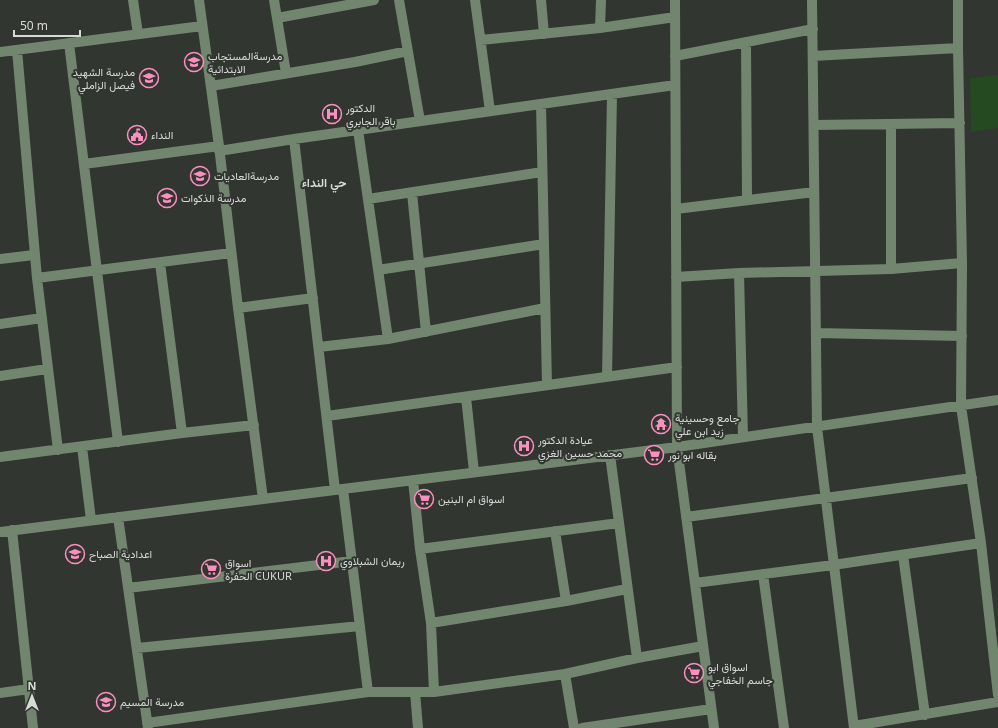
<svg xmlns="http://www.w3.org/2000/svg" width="998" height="728" font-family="'Noto Sans',Vazirmatn,sans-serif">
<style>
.green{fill:#254a22}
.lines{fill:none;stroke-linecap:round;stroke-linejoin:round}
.minor{stroke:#72866f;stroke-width:10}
.labels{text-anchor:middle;stroke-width:4;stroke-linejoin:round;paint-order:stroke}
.poi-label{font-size:11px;fill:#d7dad6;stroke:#313630;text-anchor:start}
.neighbourhood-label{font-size:12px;font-weight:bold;fill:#d7dad6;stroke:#313630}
</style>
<rect width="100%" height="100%" fill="#313630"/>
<!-- green -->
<path class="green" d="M998,75V128L971,132L970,78Z"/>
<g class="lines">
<!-- minor -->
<path class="minor" d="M133,0L138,34
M199,0L219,146L238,308L263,499
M274,0L286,73
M399,0L420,121
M475,0L490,111
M541,0L544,34
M675,0L677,447L714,728
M812,0L817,427L854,728
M958,0V48L962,263L961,406L981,543L998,695
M277,18L374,0
M600,28L601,0
M481,40L600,28L675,17
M746,42L747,200
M69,43L118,442
M17,50L37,278L58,450
M0,52L202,26
M675,56L813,29
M813,56L958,48
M211,86L355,62L408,51
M541,104L547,385
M814,125L960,123
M358,130L388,339
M294,139L335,490
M219,151L294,139L675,85
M84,164L219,146
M412,193L426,332
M368,199L542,172
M676,209L814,192
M0,259L34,255
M160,263L182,433
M891,269V124
M378,270L544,244
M739,273L743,437
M676,277L739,273L891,269L962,263
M37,278L231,253
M238,308L313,298
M0,324L42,318
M816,333L962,336
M319,347L388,339L545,308
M0,376L47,369
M607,377L612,94
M466,397L474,472
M327,416L677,367
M82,447L91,520
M610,455L637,658
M0,457L182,433L254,425
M413,480L420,549L431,623L434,692
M343,489L368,692
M118,517L148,728
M686,517L972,478
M12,530L33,728
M555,531L566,601
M0,532L677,447L998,400
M420,549L619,523
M903,555L925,715
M763,574L784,728
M695,583L833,565L981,543
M128,588L352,561
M431,623L566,601L627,589
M137,648L360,626
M565,674L574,728
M415,692L418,728
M0,693L29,689
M147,723L368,692H434L565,674L637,658L703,646
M854,726L998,702
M582,728L711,709"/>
</g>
<!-- icons -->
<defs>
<symbol id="school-ring" viewBox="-11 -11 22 22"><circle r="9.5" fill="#313630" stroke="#fd8ec0" stroke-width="1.5"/><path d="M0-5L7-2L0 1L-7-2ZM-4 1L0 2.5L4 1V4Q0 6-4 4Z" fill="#fd8ec0"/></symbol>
<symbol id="hospital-ring" viewBox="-11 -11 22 22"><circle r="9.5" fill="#313630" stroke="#fd8ec0" stroke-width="1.5"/><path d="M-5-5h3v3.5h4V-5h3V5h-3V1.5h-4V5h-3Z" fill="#fd8ec0"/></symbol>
<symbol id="civic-ring" viewBox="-11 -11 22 22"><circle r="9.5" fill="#313630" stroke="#fd8ec0" stroke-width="1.5"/><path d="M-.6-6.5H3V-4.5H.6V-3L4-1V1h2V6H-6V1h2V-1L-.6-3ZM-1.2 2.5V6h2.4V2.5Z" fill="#fd8ec0"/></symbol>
<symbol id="temple-ring" viewBox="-11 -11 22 22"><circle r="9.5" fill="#313630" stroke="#fd8ec0" stroke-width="1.5"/><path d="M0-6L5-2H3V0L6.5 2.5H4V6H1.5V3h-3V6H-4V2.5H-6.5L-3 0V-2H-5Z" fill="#fd8ec0"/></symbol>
<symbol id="supermarket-ring" viewBox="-11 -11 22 22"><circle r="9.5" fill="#313630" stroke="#fd8ec0" stroke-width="1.5"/><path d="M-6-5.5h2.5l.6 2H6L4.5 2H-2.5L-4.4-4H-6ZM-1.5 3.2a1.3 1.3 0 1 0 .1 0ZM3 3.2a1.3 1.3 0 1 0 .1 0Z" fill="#fd8ec0"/></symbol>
</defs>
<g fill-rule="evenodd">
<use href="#school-ring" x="183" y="51" width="22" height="22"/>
<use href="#school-ring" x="138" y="67" width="22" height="22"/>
<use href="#hospital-ring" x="321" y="103" width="22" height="22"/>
<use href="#civic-ring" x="126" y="124" width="22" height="22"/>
<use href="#school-ring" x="189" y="165" width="22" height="22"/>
<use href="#school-ring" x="156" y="187" width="22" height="22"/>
<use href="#temple-ring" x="650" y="413" width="22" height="22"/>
<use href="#hospital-ring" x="513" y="435" width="22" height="22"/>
<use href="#supermarket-ring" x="643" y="444" width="22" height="22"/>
<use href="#supermarket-ring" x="413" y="488" width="22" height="22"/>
<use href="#school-ring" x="64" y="543" width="22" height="22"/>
<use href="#hospital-ring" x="315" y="550" width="22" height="22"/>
<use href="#supermarket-ring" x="200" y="558" width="22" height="22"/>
<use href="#supermarket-ring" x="683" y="662" width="22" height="22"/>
<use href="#school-ring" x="95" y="691" width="22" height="22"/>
</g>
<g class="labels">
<!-- poi labels -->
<g class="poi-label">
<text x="208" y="60">مدرسةالمستجاب<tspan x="208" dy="13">الابتدائية</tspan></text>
<text x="135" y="76" text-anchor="end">مدرسة الشهيد<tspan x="135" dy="13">فيصل الزاملي</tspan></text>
<text x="346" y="112">الدكتور<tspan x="346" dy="13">باقر الجابري</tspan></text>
<text x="151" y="139">النداء</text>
<text x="214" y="180">مدرسةالعاديات</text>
<text x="181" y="202">مدرسة الذكوات</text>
<text x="675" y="422">جامع وحسينية<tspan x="675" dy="13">زيد ابن علي</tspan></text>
<text x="538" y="444">عيادة الدكتور<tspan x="538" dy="13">محمد حسين الغزي</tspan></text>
<text x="668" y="459">بقاله ابو نور</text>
<text x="438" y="503">اسواق ام البنين</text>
<text x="89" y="558">اعدادية الصباح</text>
<text x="340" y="565">ريمان الشبلاوي</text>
<text x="225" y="567">اسواق<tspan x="225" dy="13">الحفرة CUKUR</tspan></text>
<text x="708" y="671">اسواق ابو<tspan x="708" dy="13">جاسم الخفاجي</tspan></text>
<text x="120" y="706">مدرسة المسيم</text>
</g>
<!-- neighbourhood labels -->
<g class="neighbourhood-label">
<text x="324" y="187">حي النداء</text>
</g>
</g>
<!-- north arrow -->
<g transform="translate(32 696)" stroke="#313630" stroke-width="3" paint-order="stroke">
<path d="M0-3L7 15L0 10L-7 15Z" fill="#d7dad6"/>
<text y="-6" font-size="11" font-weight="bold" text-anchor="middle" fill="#d7dad6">N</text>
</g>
<!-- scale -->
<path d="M14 30v6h66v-6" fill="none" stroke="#d7dad6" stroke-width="2"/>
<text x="20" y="30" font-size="12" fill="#d7dad6" stroke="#313630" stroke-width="3" paint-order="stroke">50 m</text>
</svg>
